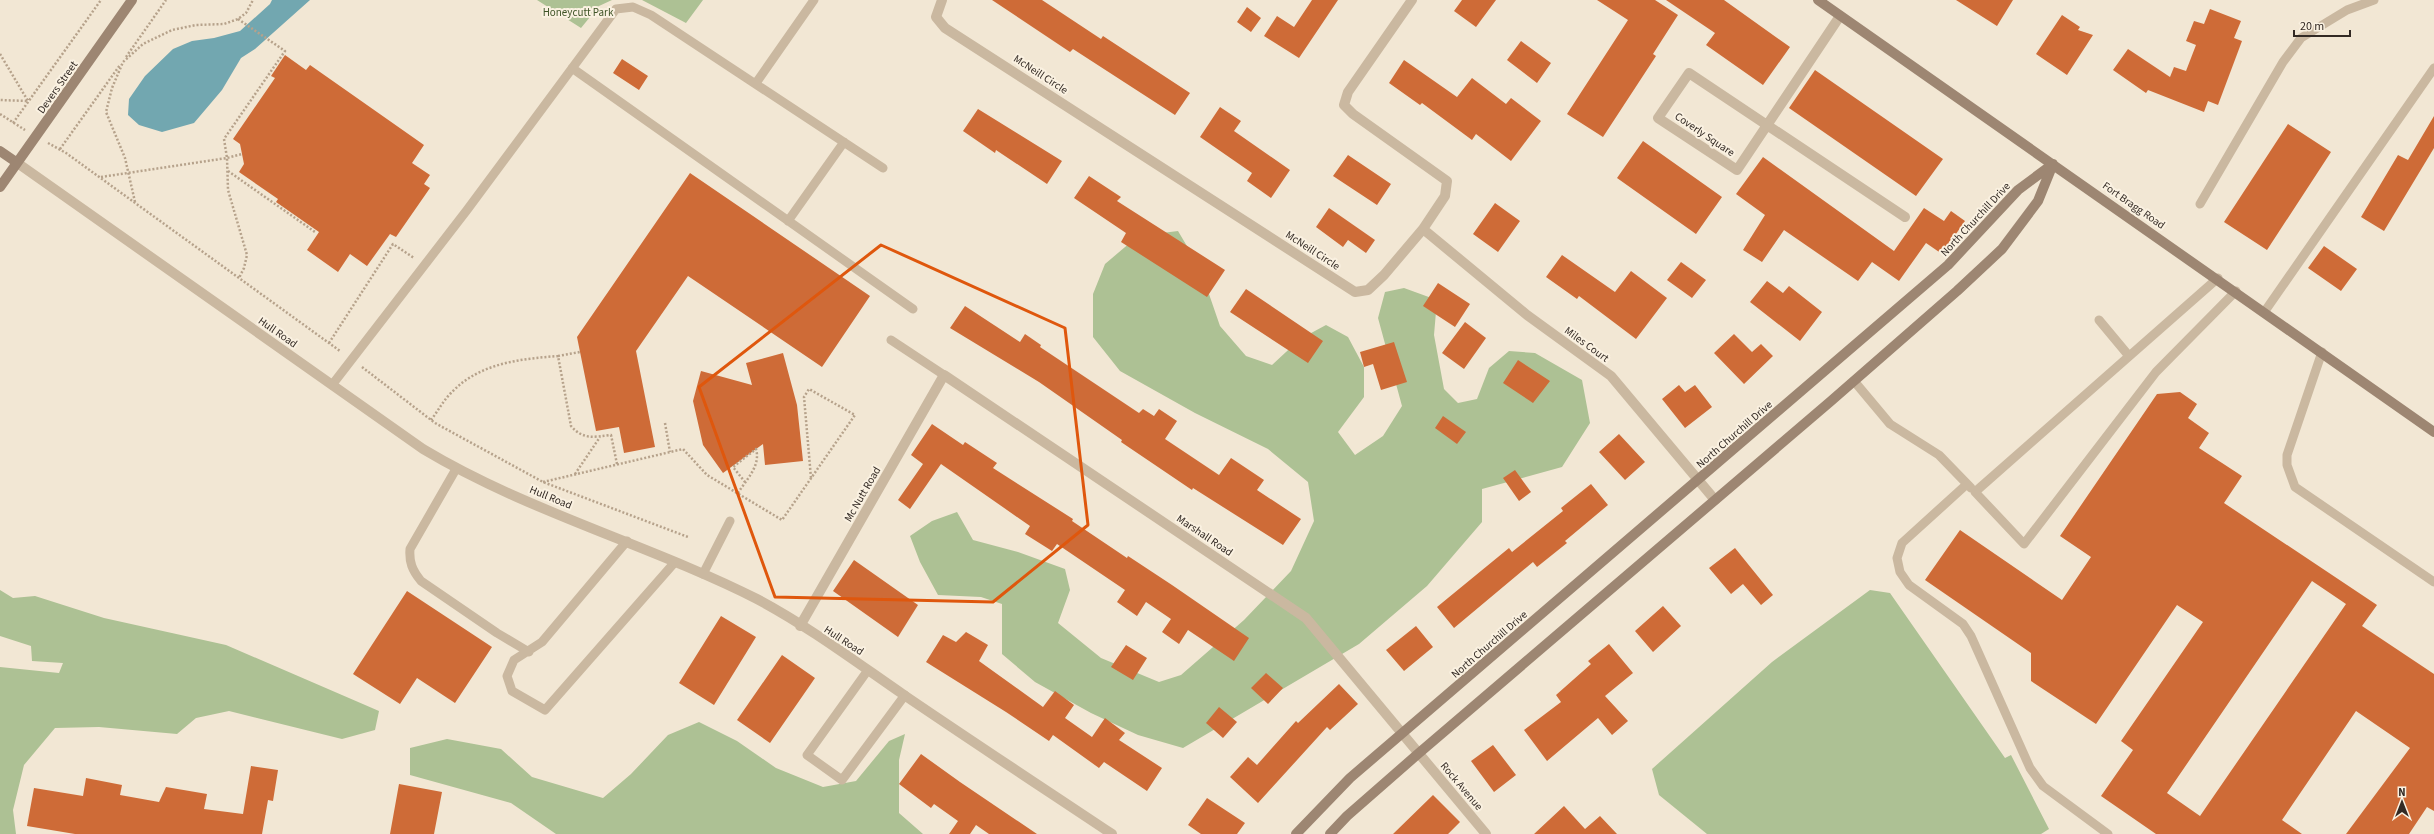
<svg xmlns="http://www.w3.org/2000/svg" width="2434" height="834" font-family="'Source Sans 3',sans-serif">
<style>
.green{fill:#adc194}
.water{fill:#72a7b0}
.building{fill:#ce6b37;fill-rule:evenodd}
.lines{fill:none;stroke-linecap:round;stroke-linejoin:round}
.path{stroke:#b6a28b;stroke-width:2.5;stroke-dasharray:2 2;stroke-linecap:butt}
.lane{stroke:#cab8a0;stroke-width:9}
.street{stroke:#cab8a0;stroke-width:10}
.secondary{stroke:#9d8672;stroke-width:10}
.marked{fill:none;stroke:#df570d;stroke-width:3;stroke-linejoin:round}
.labels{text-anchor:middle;stroke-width:4;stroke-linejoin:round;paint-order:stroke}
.park-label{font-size:11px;fill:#3e5326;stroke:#faf1e1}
.street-label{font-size:11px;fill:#332a24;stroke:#faf1e1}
</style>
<rect width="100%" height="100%" fill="#f2e7d4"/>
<!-- green -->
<path class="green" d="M537,0H612L599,6L581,28Z
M642,0H703L686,23Z
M1178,231L1200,268L1220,326L1246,356L1272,365L1300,339L1326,325L1348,337L1364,367V397L1338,432L1355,455L1383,436L1402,406L1378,318L1385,292L1404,288L1437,300L1434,335L1444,389L1458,403L1477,399L1489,368L1509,351L1535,353L1582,380L1590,423L1562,467L1482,489V522L1427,586L1359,644L1183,748L1138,735L1091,713L1035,682L1002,654V604L981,597L938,595L920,562L910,536L932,521L957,512L973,540L1018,552L1065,569L1070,590L1058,623L1101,658L1159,682L1181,675L1244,620L1291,571L1314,521L1308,482L1268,449L1195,413L1120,371L1093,337V294L1105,264L1138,236Z
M0,590L13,598L35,596L104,618L226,645L379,711L375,730L342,739L229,711L196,718L177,734L99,727L55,728L24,765L13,810L16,834H0V667L59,673L63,663L32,661L31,646L0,636Z
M1870,590L1890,593L2005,758L2011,755L2049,829L2041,834H1707L1659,795L1652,769L1772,662Z
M699,722L737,741L776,768L823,787L856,781L889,741L905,734L899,760V813L923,834H556L511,803L410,775V748L447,739L501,749L532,777L603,798L631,774L668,735Z"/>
<!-- water -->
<path class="water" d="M272,0H310L255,49L241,58L222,90L194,123L162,132L139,125L128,115L129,99L145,76L173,49L192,41L214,38L240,31L270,4Z"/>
<!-- building -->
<path class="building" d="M992,0H1042L1101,39L1103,36L1190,93L1175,115L1073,49L1070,52Z
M1312,0H1338L1299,58L1264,36L1277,16L1294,27Z
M1462,0H1496L1476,27L1454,11Z
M1597,0H1655L1678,15L1653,54L1656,56L1603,137L1567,114L1628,20Z
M1666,0H1724L1790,47L1763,85L1706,45L1715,33Z
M1956,0H2013L1997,26Z
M1247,7L1261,18L1251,32L1237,22Z
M2210,9L2241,21L2234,38L2242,41L2218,105L2208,101L2204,112L2148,90L2146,93L2113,70L2128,49L2170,77L2174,67L2186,71L2196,45L2186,41L2194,21L2204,24Z
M2062,15L2080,27L2078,30L2093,35L2067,75L2036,54Z
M1521,41L1551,63L1537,83L1507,60Z
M285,55L306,70L310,65L424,145L412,163L430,175L424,184L430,188L396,237L390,234L367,266L350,254L338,272L307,250L319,232L276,202L278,199L239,172L244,164L240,144L233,139L275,78L271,76Z
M622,59L648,76L639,90L613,73Z
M1404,60L1457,97L1472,78L1506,104L1511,98L1541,121L1511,161L1476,134L1472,140L1422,103L1420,105L1389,83Z
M1815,70L1943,159L1916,196L1789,108Z
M1220,107L1241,121L1234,131L1290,170L1271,198L1247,181L1252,173L1200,137Z
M978,109L1062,161L1047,184L996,150L995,153L963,131Z
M2434,116V148L2384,231L2361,217L2398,155L2408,160Z
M2288,124L2331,152L2267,250L2224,222Z
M1643,141L1722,197L1696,234L1617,178Z
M1348,155L1391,184L1377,205L1333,176Z
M1763,157L1894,251L1924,208L1944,221L1951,211L1965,221L1942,254L1926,243L1899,281L1872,262L1858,281L1784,230L1762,262L1743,250L1765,215L1736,194Z
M690,173L870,296L822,367L688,276L636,351L655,447L624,453L619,427L596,431L577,337Z
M1089,176L1121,197L1117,201L1225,270L1207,297L1121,242L1126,233L1074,198Z
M1495,203L1520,221L1498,252L1473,234Z
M1329,208L1375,240L1366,253L1348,240L1343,247L1316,227Z
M2324,246L2357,269L2341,291L2308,268Z
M1562,255L1615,292L1631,271L1667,298L1636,339L1579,296L1577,299L1546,277Z
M1681,262L1706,280L1692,298L1667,280Z
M1767,281L1783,293L1789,286L1822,312L1800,341L1750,302Z
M1438,283L1470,304L1455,327L1423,306Z
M1246,289L1323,341L1308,363L1230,312Z
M965,306L1020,342L1025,334L1041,345L1040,347L1139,413L1143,409L1154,416L1159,409L1177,421L1165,439L1219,475L1231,458L1264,480L1257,490L1301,519L1283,545L1193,488L1192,490L1121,442L1122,440L1039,382L950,328Z
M1465,322L1486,338L1464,369L1442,353Z
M1734,334L1752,352L1761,344L1773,356L1744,384L1714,353Z
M1394,342L1407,382L1381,390L1373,364L1364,367L1360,352Z
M783,353L797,405L803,461L765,465L763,444L723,473L703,445L693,401L701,371L752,385L746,363Z
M1518,360L1550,381L1533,403L1503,383Z
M1679,385L1685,392L1695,385L1712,407L1685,428L1662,399Z
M2180,392L2197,404L2188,418L2209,433L2199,448L2242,476L2224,503L2377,605L2362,626L2434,674V811L2427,807L2409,834H2346L2410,748L2356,711L2282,820L2302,834H2156L2101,796L2133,750L2121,741L2203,622L2177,605L2096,724L2031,681V653L1925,580L1960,530L2062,600L2091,557L2060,536L2157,394ZM2312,581L2346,604L2200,816L2167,793Z
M1443,416L1466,432L1457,444L1435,428Z
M932,424L963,445L965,442L997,463L993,468L1073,519L1072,521L1127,558L1128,556L1172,585L1249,638L1234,661L1188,630L1179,644L1162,632L1171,619L1146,602L1137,616L1117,602L1125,590L1057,544L1052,551L1025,534L1030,526L941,464L910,509L898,500L923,464L911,455Z
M1619,434L1645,462L1625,480L1599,452Z
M1515,470L1531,492L1519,501L1503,478Z
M1591,484L1608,505L1565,541L1567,543L1537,567L1533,562L1454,628L1437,607L1509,548L1512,552L1563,511L1561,508Z
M1735,548L1773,595L1761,605L1743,584L1731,594L1709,568Z
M854,560L918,605L898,637L833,591Z
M407,591L492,647L455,703L417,678L400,704L353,674Z
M1663,606L1681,626L1653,652L1635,631Z
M721,616L756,637L714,705L679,683Z
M1416,626L1433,647L1404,671L1386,650Z
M966,632L988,645L979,661L1043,707L1055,691L1074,705L1065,718L1092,737L1105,718L1125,733L1119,740L1162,768L1147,791L1104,762L1099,768L1053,735L1049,741L1006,712L926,662L943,635L956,642Z
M1609,644L1633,673L1605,696L1628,721L1612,735L1598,718L1547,761L1524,730L1561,702L1556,695L1591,664L1588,661Z
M1126,645L1147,658L1133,680L1111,667Z
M782,655L815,678L770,743L737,720Z
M1266,673L1283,688L1268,704L1251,688Z
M1339,684L1358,704L1330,730L1327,727L1258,803L1230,777L1248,757L1257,765L1296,721L1298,723Z
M1219,707L1237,722L1223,738L1206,723Z
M1493,745L1516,775L1494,792L1471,761Z
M921,754L960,782L1037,834H989L976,825L970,834H949L958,821L934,804L931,808L899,784Z
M251,766L278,770L273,801L268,800L262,834H75L27,826L34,788L83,796L86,778L122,785L120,795L159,802L166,787L207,794L204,809L243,814Z
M399,784L442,792L434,834H390Z
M1433,795L1460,822L1448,834H1393Z
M1207,798L1245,823L1237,834H1201L1188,825Z
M1564,806L1585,829L1600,816L1617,834H1534Z"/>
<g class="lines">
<!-- path -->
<path class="path" d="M238,19L285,51L224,139L227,158L228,190L247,255L244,268L239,278
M0,54L28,101L0,100
M126,57L166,0
M0,114L25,130
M13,123L101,0
M48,143L66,153L340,351
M60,149L120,65
M228,171L315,232
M101,177L227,158L242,154
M135,202L125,158L106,112L112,88L123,62L143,44L172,30L196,25L224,24L238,19L246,13L253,0
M329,343L393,244L414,258
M558,356L580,352
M362,367L435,423L543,482L688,537
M431,420C438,411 443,401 451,393C479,363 520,359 558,356L571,426C583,440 594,437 611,435L617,464
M665,423L670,452
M575,474L600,437
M543,482L683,449L707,475L782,520L855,415L809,389L804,397L811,478
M738,493C746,480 761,466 756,449L733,467L745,482"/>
<!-- lane -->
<path class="lane" d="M572,68L913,309
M756,83L814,0
M2200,204L2283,62L2301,38L2347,10L2374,0
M788,221L844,142
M2218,278L1975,492L2024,544L2156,372L2236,291
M2265,311L2434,68
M2099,320L2129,356
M891,340L944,375
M2322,352L2287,455V465L2295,487L2434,582
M1854,381L1890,424L1939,455L1971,488
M332,385L467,210L616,9L633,7L651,15L883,168
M456,469L410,549C409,562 412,570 421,581L497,633L529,652
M1967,484L1902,543L1897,558L1900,572L1909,585L1963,624L1971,636L2030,768L2043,786L2108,834
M627,541L542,642L514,660L507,676L512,691L545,710L675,562
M703,574L730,521
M868,670L807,755L842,780L905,695"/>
<!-- street -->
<path class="street" d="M942,0L936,17L945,28L1355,292L1368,290L1384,275L1423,229L1445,196L1447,181L1353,114L1344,105L1348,92L1412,0
M1840,16L1737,170L1658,118L1689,73L1905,217
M16,162L423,449C528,512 648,544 757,599C808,626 856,662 904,695C973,742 1043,788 1112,834
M1423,229L1527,315L1611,376L1715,500
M800,626L944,375L1306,618L1486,834"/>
<!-- secondary -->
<path class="secondary" d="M1818,0L2434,432
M0,151L16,162
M0,187L132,0
M1296,834L1350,778L1948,265L2018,190L2053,164
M1330,834L1347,816L1419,753L1831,401L1957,291L2002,249L2038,201L2053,164"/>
</g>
<!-- marked area -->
<path class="marked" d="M881,245L1065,328L1088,525L993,602L775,597L699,387Z"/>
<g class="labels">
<!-- park labels -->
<g class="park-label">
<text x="578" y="16">Honeycutt Park</text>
</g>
<!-- street labels -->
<g class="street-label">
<text transform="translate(1041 74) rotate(33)" y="4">McNeill Circle</text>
<text transform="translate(57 87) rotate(-55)" y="4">Devers Street</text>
<text transform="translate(1705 134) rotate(34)" y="4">Coverly Square</text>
<text transform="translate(2134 205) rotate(35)" y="4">Fort Bragg Road</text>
<text transform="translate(1975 219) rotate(-47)" y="4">North Churchill Drive</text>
<text transform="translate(1313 250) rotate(33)" y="4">McNeill Circle</text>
<text transform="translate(278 332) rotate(35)" y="4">Hull Road</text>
<text transform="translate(1587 344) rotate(36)" y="4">Miles Court</text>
<text transform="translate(1734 434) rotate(-41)" y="4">North Churchill Drive</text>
<text transform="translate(862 494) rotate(-60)" y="4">Mc Nutt Road</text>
<text transform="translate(551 497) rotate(22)" y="4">Hull Road</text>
<text transform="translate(1205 535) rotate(34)" y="4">Marshall Road</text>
<text transform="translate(844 640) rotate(33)" y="4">Hull Road</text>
<text transform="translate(1489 644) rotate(-41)" y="4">North Churchill Drive</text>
<text transform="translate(1462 786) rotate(50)" y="4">Rock Avenue</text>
</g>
</g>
<!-- north arrow -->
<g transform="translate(2402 802)" stroke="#faf1e1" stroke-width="3" paint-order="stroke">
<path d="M0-3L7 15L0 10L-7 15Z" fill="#332a24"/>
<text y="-6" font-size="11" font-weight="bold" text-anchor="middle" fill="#332a24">N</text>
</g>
<!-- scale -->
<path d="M2294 30v6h56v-6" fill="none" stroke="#332a24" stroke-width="2"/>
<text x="2300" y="30" font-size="12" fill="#332a24" stroke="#faf1e1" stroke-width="3" paint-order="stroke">20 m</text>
</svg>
